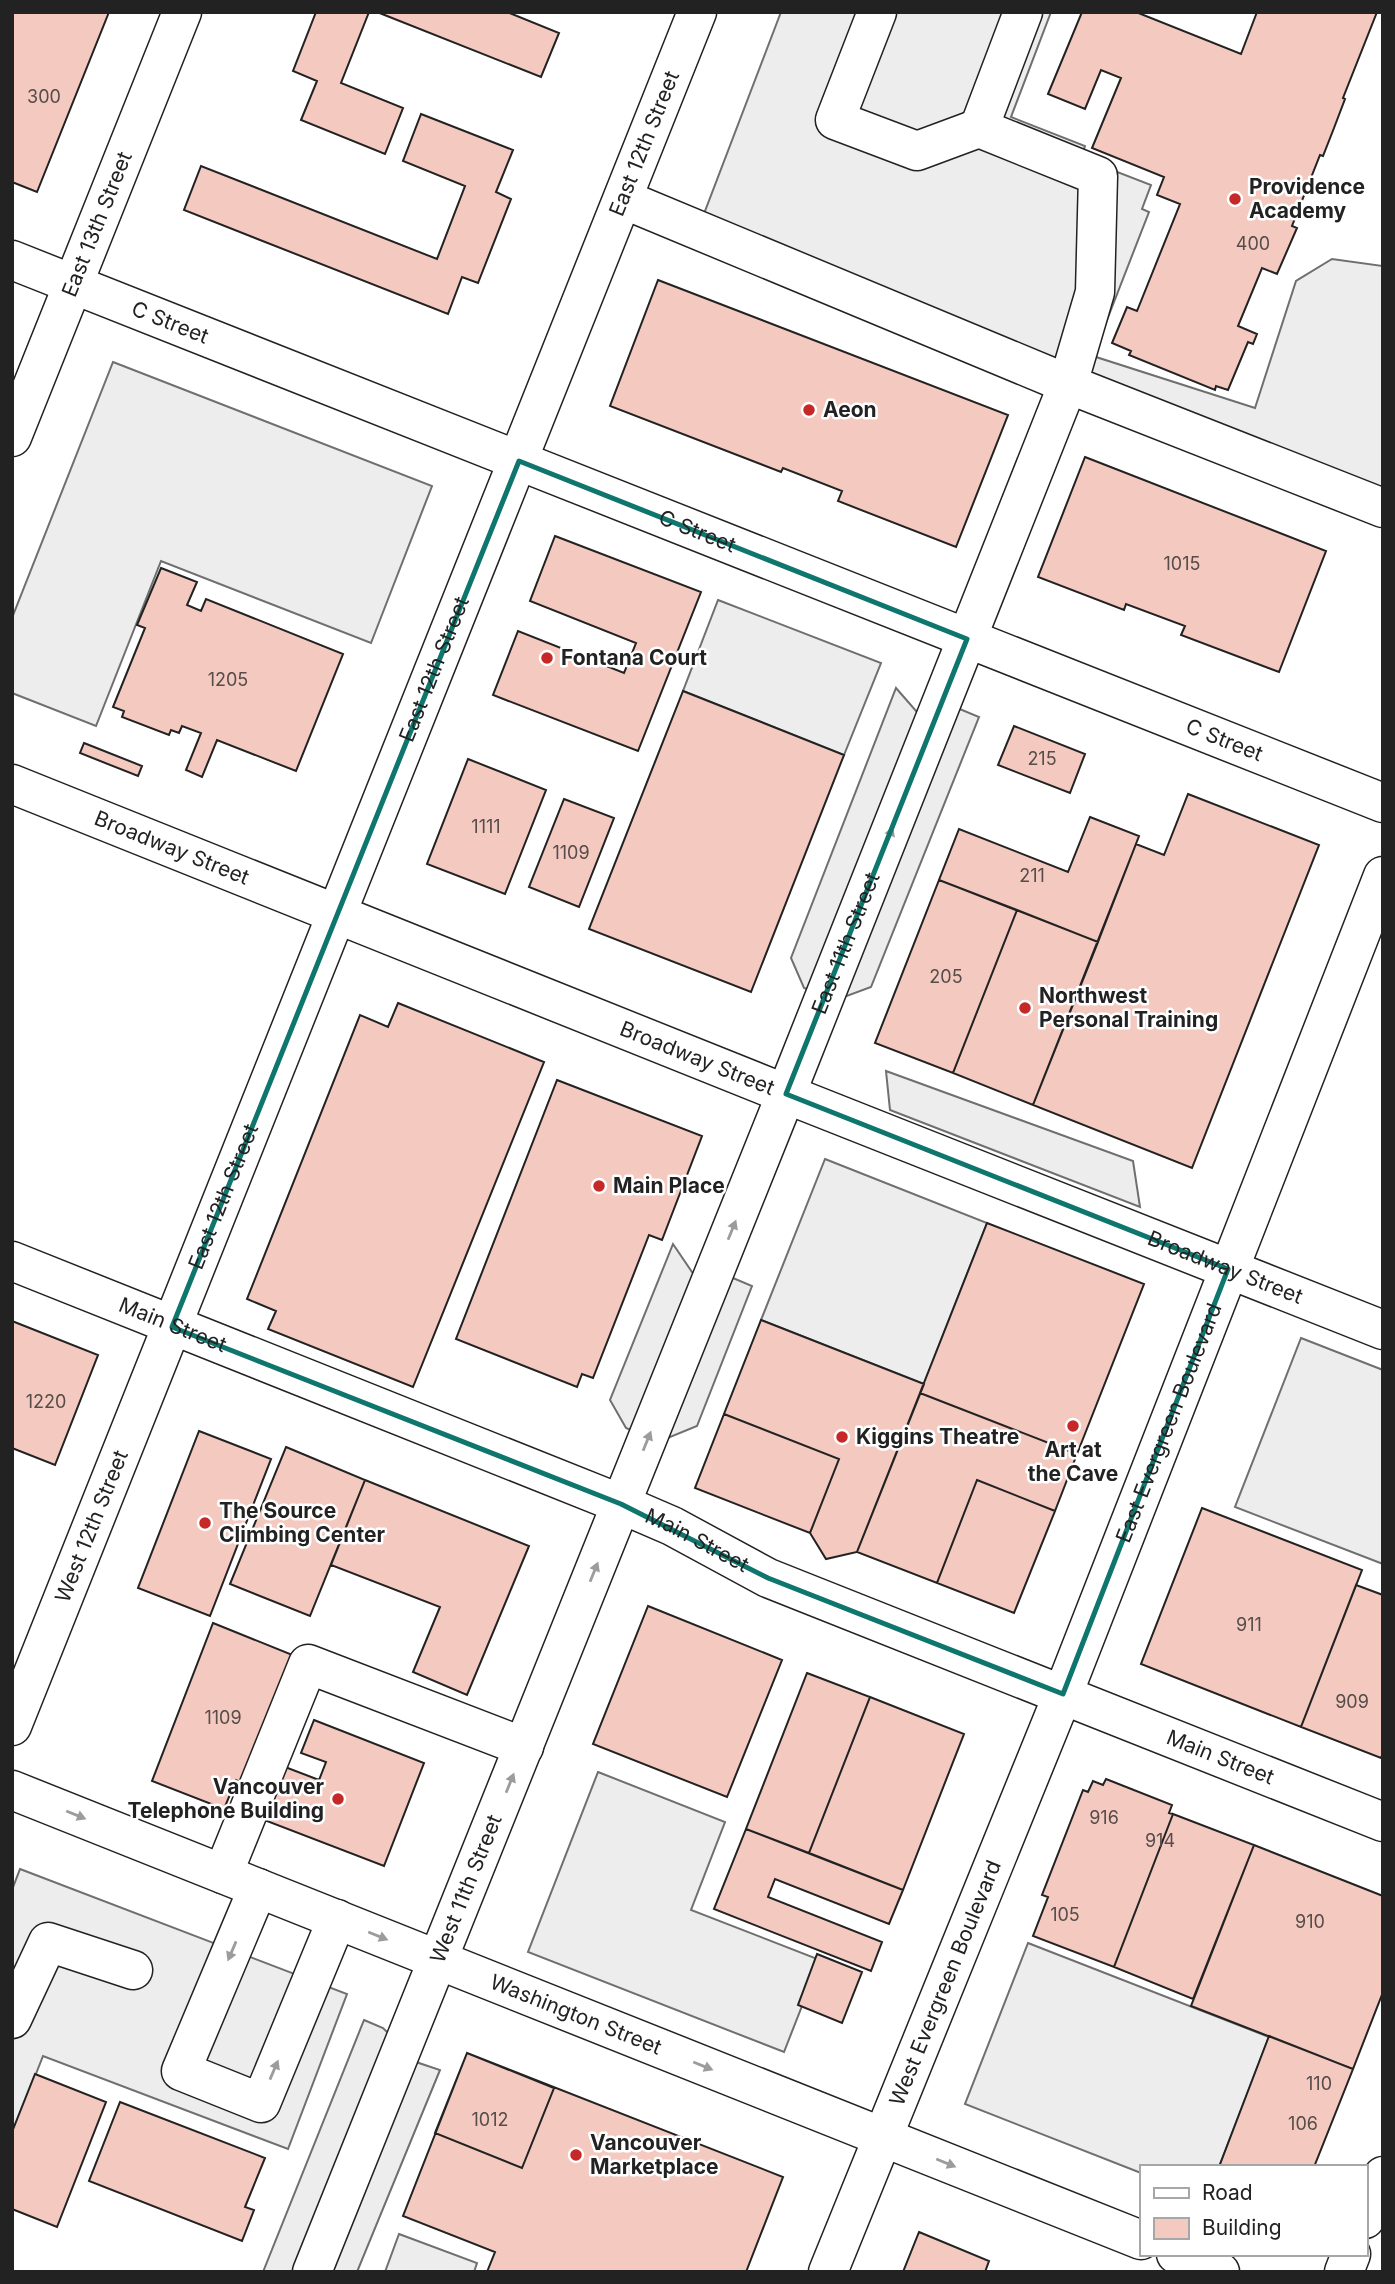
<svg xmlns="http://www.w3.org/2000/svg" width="1395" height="2284" font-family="Inter,sans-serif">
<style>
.parking{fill:#ededed;stroke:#6f6f6f;stroke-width:2}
.building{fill:#f3c9c0;stroke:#222;stroke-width:2}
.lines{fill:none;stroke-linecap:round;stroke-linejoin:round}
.minor-casing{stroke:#222;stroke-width:41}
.major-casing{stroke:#222;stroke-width:41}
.minor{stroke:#fff;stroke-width:38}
.major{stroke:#fff;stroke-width:38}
.oneway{fill:#9c9c9c}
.marked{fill:none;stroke:#0f766e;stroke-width:5;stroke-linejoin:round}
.poi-dot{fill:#c62828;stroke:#fff;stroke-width:2.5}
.labels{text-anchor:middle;stroke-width:5;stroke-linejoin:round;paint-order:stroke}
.number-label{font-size:18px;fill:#564c4a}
.street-label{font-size:21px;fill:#222;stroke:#fff}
.poi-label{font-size:21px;font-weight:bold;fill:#222;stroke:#fff;text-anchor:start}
</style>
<rect width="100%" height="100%" fill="#fff"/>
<!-- parking -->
<path class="parking" d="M781,12H1051L1011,117L1085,146L1081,158L1151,185L1142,209L1149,212L1093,356L1255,408L1296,281L1332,259L1383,266V522L694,240Z
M113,362L432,486L371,643L161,561L96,726L12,693V618Z
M718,600L881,663L844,755L683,691Z
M896,688L916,711L955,707L979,717L871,987L836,1000L804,988L791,958Z
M886,1071L1133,1161L1140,1207L890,1110Z
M825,1159L987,1223L924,1384L761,1320Z
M673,1244L692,1272L726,1275L752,1286L697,1426L658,1442L626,1428L610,1400Z
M1301,1338L1383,1370V1564L1235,1507Z
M598,1772L725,1822L691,1910L820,1960L784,2052L528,1952Z
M20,1869L347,1994L288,2149L43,2056L12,2135V1890Z
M1028,1943L1269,2037L1219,2167H1141V2173L965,2104Z
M364,2020L383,2028L419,2063L440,2070L357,2272H263Z
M399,2234L477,2263L474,2272H385Z"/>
<!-- building -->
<path class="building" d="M12,12H109L37,192L12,182Z
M316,12H369L341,83L403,108L385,154L301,120L317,81L293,71Z
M377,12H507L559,33L541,77Z
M1082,12H1136L1241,54L1257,12H1377L1343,98L1345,99L1334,128L1323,156L1320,155L1292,226L1297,228L1277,274L1262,268L1238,326L1257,334L1253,344L1248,342L1228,390L1216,386L1215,390L1129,355L1131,351L1112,343L1127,307L1137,311L1180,204L1157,195L1164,177L1092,148L1121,78L1101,70L1085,109L1048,94Z
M421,114L513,150L496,192L511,199L478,283L462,277L448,314L184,210L201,166L437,259L465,186L403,161Z
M658,280L1008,415L956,547L838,501L842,491L783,468L781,472L610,406Z
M1085,457L1326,551L1279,672L1181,635L1185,626L1126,604L1124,610L1038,577Z
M555,536L701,592L638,751L493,695L518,631L624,673L636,643L530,601Z
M161,568L197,582L187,605L201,611L206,599L343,654L296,771L217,740L202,777L186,770L201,733L182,726L179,733L171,730L169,735L122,717L124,711L113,707L145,628L137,625Z
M683,691L844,755L751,992L589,929Z
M1014,726L1085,754L1070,793L998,765Z
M84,743L142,766L138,776L80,753Z
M468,759L546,790L505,894L427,864Z
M1188,794L1319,845L1192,1168L1033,1105L1136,844L1164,855Z
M564,799L614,818L579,907L529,887Z
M1090,817L1139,836L1098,942L939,880L959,829L1068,872Z
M939,880L1017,910L953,1073L875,1043Z
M1017,910L1098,942L1033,1105L953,1073Z
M398,1003L544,1062L413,1387L268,1329L276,1311L247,1299L360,1015L388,1027Z
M557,1080L702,1136L662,1240L649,1235L593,1378L582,1374L577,1387L456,1339Z
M987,1223L1144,1284L1077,1454L920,1393Z
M761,1320L924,1384L857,1552L826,1559L810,1533L839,1459L724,1414Z
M12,1321L98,1355L55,1465L12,1448Z
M920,1393L1077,1454L1055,1511L977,1480L937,1583L857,1552Z
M724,1414L839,1459L810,1533L695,1488Z
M199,1431L271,1459L210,1616L138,1588Z
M286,1447L365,1480L310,1616L230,1584Z
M365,1480L529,1546L467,1695L413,1672L440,1607L331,1565Z
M977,1480L1055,1511L1014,1613L937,1583Z
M1202,1508L1362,1570L1301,1727L1141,1664Z
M1356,1585L1383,1595V1753L1381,1758L1301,1727Z
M648,1606L782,1660L727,1797L593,1744Z
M213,1623L295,1656L244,1784L236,1780L224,1809L152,1781Z
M807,1673L870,1697L809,1853L746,1829Z
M870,1697L964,1734L903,1890L809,1853Z
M314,1720L424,1763L384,1866L259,1818L280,1765L319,1780L326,1762L301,1753Z
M1106,1779L1172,1805L1169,1813L1173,1814L1114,1967L1033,1936L1048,1897L1042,1895L1083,1790L1088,1792L1093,1781L1103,1785Z
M1173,1814L1254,1845L1193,1999L1114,1967Z
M746,1829L903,1890L889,1924L775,1879L768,1897L882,1942L871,1971L714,1909Z
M1254,1845L1383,1896V1992L1353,2069L1191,2006Z
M817,1954L862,1972L842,2023L798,2005Z
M1269,2036L1353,2069L1314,2167H1219Z
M467,2053L783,2177L746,2272H487L495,2252L403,2216Z
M467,2053L554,2088L522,2168L435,2133Z
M35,2074L106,2102L57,2227L12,2209V2132Z
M120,2102L265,2158L245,2207L254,2210L242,2241L89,2181Z
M919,2232L989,2261L985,2272H903Z"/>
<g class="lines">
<defs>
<g id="minor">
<path d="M979,128L1023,12"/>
<path d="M623,199L1068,384L1383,508"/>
<path id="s1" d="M12,437L182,12"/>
<path id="s2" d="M12,784L786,1094L1383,1330"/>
<path id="s3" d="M12,1261L621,1504L672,1526L768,1578L1383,1822"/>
<path id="s4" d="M12,1726L697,12"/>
<path d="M223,1874L308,1664L524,1747"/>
<path d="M258,1888L181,2071L261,2103L337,1919"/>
<path d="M12,2019L48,1942L133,1970"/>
<path d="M1365,2219L1383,2176"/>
<path id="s5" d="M312,2272L786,1094L1068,384L1095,292L1098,176L979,128L917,151L835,120L877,12"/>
<path id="s6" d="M828,2272L1063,1694L1383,876"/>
<path d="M1344,2272L1351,2254"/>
</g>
<g id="major">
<path id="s7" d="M12,260L1383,803"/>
<path id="s8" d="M12,1790L1141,2240"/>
<path d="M1176,2254L1220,2272"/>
</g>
</defs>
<!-- minor casing -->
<use href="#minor" class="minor-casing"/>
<!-- major casing -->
<use href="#major" class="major-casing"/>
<!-- minor -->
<use href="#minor" class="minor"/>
<!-- major -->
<use href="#major" class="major"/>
</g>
<!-- one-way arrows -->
<defs><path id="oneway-solid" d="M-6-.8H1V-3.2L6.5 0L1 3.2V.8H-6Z" transform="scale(1.75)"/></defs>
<g class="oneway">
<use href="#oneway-solid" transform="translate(889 837) rotate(-68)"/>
<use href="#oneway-solid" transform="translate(732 1230) rotate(-68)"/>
<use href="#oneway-solid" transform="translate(647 1441) rotate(-68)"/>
<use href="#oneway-solid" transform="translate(594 1572) rotate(-68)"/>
<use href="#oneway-solid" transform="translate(510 1783) rotate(-68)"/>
<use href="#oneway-solid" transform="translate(76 1815) rotate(22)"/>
<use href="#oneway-solid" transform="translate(378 1936) rotate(22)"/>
<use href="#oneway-solid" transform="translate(232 1951) rotate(113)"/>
<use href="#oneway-solid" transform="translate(703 2066) rotate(22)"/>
<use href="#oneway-solid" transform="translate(274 2070) rotate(-67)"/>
<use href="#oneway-solid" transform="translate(946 2163) rotate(22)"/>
</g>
<!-- marked area -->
<path class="marked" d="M519,461L967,639L786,1094L1228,1269L1063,1694L768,1578L621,1504L172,1327Z"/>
<!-- markers -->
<g class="poi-dot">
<circle cx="1235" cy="199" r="7"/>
<circle cx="809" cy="410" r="7"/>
<circle cx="547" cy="658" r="7"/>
<circle cx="1025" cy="1008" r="7"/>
<circle cx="599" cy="1186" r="7"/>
<circle cx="1073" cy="1426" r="7"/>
<circle cx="842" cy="1437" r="7"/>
<circle cx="205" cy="1523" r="7"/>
<circle cx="338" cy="1799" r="7"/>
<circle cx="576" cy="2155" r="7"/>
</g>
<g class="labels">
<!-- number labels -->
<g class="number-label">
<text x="44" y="103">300</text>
<text x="1253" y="250">400</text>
<text x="1182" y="570">1015</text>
<text x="228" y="686">1205</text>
<text x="1042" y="765">215</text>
<text x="486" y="833">1111</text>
<text x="571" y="859">1109</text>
<text x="1032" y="882">211</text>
<text x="946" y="983">205</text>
<text x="46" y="1408">1220</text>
<text x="1249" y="1631">911</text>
<text x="1352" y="1708">909</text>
<text x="223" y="1724">1109</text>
<text x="1104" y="1824">916</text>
<text x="1160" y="1847">914</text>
<text x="1065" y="1921">105</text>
<text x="1310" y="1928">910</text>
<text x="1319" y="2090">110</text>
<text x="490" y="2126">1012</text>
<text x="1303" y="2130">106</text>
</g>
<!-- street labels -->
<g class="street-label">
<text dy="7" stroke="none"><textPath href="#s4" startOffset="1704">East 12th Street</textPath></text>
<text dy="7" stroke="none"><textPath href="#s1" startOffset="229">East 13th Street</textPath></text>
<text dy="7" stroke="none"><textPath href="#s7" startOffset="170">C Street</textPath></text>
<text dy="7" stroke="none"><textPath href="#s7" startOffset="737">C Street</textPath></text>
<text dy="7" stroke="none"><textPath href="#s4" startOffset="1138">East 12th Street</textPath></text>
<text dy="7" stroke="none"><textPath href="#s7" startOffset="1304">C Street</textPath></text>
<text dy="7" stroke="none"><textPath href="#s2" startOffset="172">Broadway Street</textPath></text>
<text dy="7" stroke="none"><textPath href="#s5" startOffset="1432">East 11th Street</textPath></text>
<text dy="7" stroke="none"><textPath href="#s2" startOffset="738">Broadway Street</textPath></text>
<text dy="7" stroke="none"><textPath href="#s4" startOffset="570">East 12th Street</textPath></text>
<text dy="7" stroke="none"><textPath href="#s2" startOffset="1306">Broadway Street</textPath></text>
<text dy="7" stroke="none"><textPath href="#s3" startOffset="173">Main Street</textPath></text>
<text dy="7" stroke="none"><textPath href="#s6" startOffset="915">East Evergreen Boulevard</textPath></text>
<text dy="7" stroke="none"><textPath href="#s4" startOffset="215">West 12th Street</textPath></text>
<text dy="7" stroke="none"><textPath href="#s3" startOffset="740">Main Street</textPath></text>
<text dy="7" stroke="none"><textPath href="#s3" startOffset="1307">Main Street</textPath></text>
<text dy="7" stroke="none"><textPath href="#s5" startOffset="413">West 11th Street</textPath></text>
<text dy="7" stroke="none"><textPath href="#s6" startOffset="312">West Evergreen Boulevard</textPath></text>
<text dy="7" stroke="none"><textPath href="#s8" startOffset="607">Washington Street</textPath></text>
</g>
<!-- poi labels -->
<g class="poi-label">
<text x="1249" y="194">Providence<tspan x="1249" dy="24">Academy</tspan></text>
<text x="823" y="417">Aeon</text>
<text x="561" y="665">Fontana Court</text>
<text x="1039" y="1003">Northwest<tspan x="1039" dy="24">Personal Training</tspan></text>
<text x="613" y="1193">Main Place</text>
<text x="856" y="1444">Kiggins Theatre</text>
<text x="1073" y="1457" text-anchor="middle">Art at<tspan x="1073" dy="24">the Cave</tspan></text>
<text x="219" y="1518">The Source<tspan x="219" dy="24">Climbing Center</tspan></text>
<text x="324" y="1794" text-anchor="end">Vancouver<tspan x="324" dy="24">Telephone Building</tspan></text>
<text x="590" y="2150">Vancouver<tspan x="590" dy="24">Marketplace</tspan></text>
</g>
</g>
<!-- border -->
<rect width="1395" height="2284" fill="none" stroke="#222222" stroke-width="28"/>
<!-- legend -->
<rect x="1140" y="2165" width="228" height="91" fill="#ffffff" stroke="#a7a7a7" stroke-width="2"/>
<rect x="1154" y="2188" width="35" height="10" fill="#ffffff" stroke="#a7a7a7" stroke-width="2"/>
<text x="1202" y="2200" font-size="21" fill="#222222">Road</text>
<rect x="1154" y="2218" width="35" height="21" fill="#f3c9c0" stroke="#a7a7a7" stroke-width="2"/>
<text x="1202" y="2235" font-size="21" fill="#222222">Building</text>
</svg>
